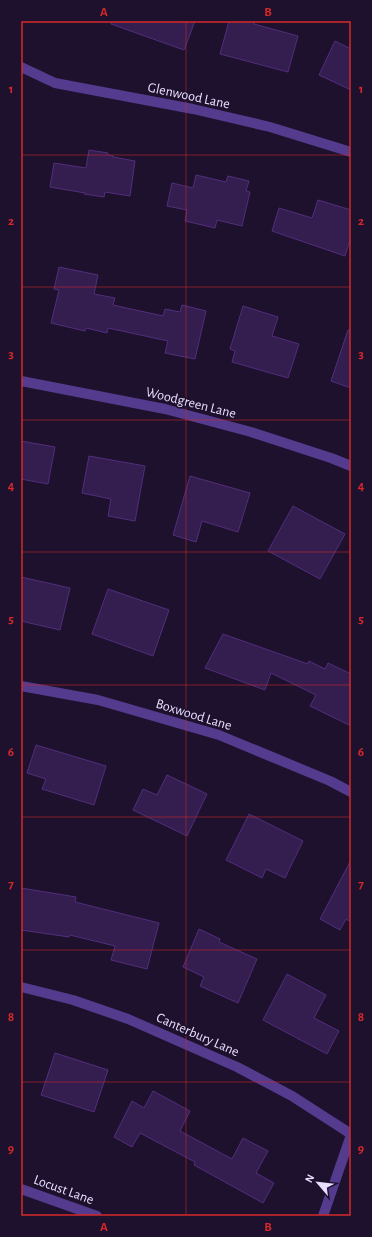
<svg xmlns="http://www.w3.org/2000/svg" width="372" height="1237" font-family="'Alegreya Sans',sans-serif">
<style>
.building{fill:#341d4f;stroke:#522e7c}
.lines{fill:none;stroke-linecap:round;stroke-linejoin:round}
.minor{stroke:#543b8e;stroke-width:10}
.grid{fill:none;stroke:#d62828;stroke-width:1;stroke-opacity:0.55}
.labels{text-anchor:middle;stroke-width:3.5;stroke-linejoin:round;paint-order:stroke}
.street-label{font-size:14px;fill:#eadeff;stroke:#1e112e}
.neatline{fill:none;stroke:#d62828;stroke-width:1.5}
.grid-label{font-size:13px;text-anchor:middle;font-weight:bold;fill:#d62828}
</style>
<rect width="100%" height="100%" fill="#1e112e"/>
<!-- building -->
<path class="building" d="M111,21H195L184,50L111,24Z
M229,21H255L254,24L298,36L288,72L220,54Z
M335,41L351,49V90L319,75Z
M89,150L108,153V155L113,156V157L135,161L130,196L105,192L104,197L84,194L85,193L50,187L54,163L86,168Z
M196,175L226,182L228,176L249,181L246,191L250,192L242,226L217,220L215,228L185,221L187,210L167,206L172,183L193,188Z
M318,200L351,210V237L345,256L272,231L279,208L312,218Z
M59,267L98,275L94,294L115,298L113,305L163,316L165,309L180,312L182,305L206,311L195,359L165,353L168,341L108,328L107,333L86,328L85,331L51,323L59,290L54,289Z
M243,306L278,317L272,336L299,344L288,378L232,362L235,351L230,349Z
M348,330H351V388L331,381Z
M21,441L55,447L48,484L21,479Z
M89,456L145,466L135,521L108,516L111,499L82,493Z
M190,476L250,493L238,532L202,521L196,542L173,535Z
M293,506L345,534L320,579L268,551Z
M21,577L70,588L60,630L21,621Z
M108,589L169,610L153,656L92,634Z
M223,634L308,664L309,661L325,669L328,663L351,674V726L310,706L316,695L271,673L265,690L205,668Z
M36,745L106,766L94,805L42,789L46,779L27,773Z
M167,775L207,794L187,836L133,810L143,789L157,795Z
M249,814L303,841L285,878L266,869L262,878L226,860Z
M351,860V922L346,919L340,930L320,919Z
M21,888L76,897L75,902L159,923L147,969L111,960L115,946L70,935L69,937L21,930Z
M199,929L220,939L219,942L257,959L238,1003L200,986L204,977L183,967Z
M287,974L326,995L314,1018L339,1031L327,1054L263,1020Z
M55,1053L108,1070L94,1112L41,1095Z
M153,1091L190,1111L180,1131L232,1159L243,1138L268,1151L256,1173L274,1183L263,1203L194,1165L195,1162L140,1133L132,1147L114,1137L132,1101L144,1108Z"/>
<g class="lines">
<!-- minor -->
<path class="minor" d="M21,67L55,83L193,109L270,127L351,152
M21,381L165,409L251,432L331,458L351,466
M21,686L98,700L219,735L330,781L351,792
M21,987L73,1000L128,1019L237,1067L292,1096L351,1134
M21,1189L97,1216
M323,1216L351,1135"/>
</g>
<!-- grid -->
<path class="grid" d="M186,21V1216M21,155H351M21,287H351M21,420H351M21,552H351M21,685H351M21,817H351M21,950H351M21,1082H351"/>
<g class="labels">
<!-- street labels -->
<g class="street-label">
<text transform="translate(189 95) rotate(12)" y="5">Glenwood Lane</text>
<text transform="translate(191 402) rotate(14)" y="5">Woodgreen Lane</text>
<text transform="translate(194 714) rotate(17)" y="5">Boxwood Lane</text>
<text transform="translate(198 1034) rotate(24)" y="5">Canterbury Lane</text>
<text transform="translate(64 1189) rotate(20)" y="5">Locust Lane</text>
</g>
</g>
<!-- border -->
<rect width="372" height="1237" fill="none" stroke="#1e112e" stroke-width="44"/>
<!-- north arrow -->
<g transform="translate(318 1183) rotate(298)" stroke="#1e112e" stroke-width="3" paint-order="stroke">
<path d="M0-3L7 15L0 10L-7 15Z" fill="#eadeff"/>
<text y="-6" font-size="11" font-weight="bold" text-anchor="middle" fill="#eadeff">N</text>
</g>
<rect x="22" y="22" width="328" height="1193" class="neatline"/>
<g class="grid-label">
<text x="104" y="16">A</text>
<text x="268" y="16">B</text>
<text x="11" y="93">1</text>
<text x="361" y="93">1</text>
<text x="11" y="225">2</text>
<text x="361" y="225">2</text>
<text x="11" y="358">3</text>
<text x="361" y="358">3</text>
<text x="11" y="490">4</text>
<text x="361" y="490">4</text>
<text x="11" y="623">5</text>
<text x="361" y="623">5</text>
<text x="11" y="756">6</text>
<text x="361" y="756">6</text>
<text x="11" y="888">7</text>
<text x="361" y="888">7</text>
<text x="11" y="1021">8</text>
<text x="361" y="1021">8</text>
<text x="11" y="1153">9</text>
<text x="361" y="1153">9</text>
<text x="104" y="1231">A</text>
<text x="268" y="1231">B</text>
</g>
</svg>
